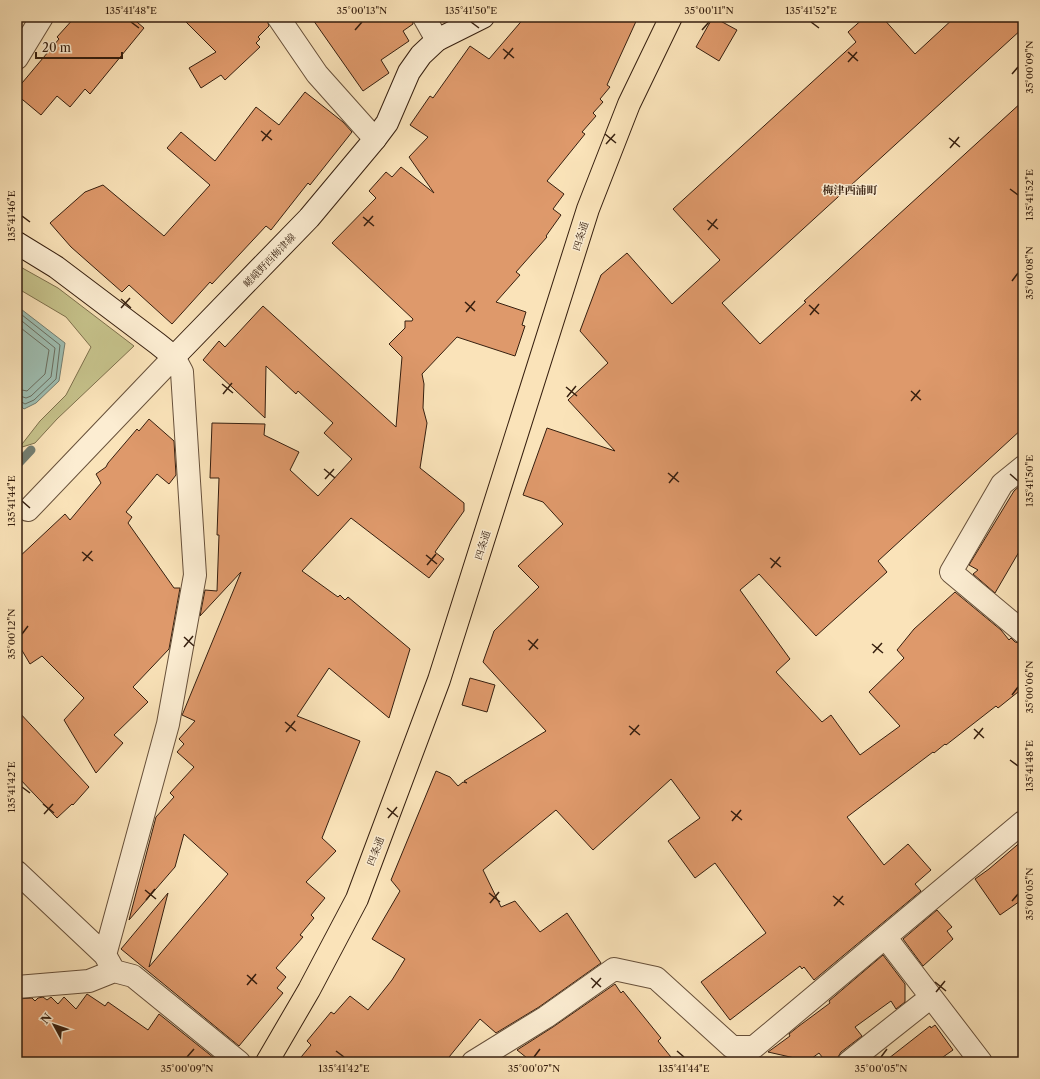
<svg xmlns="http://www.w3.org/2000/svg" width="1040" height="1079" font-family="'Libre Caslon Text','Noto Serif JP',serif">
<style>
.green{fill:#c5c18a;stroke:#7e704c}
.water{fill:#9ebeb2;stroke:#747e71}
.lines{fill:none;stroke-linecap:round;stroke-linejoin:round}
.shore{stroke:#6a6e60;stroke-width:1}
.stream{stroke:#747e71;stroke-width:9}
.building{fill:#de996b;stroke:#361f0f}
.minor-casing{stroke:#67503a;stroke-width:24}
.secondary-casing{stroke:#361f0f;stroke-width:24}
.primary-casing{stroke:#361f0f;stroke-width:24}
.minor{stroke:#fcedd2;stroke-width:22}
.secondary{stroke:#fcedd2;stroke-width:22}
.primary{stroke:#fae3b9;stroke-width:22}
.ticks{fill:none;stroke:#361f0f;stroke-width:1.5}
.labels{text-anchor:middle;stroke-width:3;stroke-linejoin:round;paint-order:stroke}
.street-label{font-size:10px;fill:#361f0f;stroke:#fcedd2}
.neighbourhood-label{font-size:11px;font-weight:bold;fill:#361f0f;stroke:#fcedd2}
.neatline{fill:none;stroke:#361f0f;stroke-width:1.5}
.ticks-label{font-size:10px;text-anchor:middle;fill:#361f0f}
</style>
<rect width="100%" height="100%" fill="#fae3b9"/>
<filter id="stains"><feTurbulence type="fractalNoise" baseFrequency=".005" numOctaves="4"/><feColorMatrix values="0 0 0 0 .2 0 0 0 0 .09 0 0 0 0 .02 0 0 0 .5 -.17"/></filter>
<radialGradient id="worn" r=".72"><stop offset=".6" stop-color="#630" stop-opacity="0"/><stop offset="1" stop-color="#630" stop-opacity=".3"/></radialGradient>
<!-- green -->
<path class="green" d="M17,265L58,288L134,346L57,419L35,443L19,448L40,421L66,395L91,347L66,317L17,288Z"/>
<!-- water -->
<path class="water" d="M17,306L65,343L59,381L36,403L24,409L17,403Z"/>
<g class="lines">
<!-- shore -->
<path class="shore" d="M17,311L60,345L56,379L34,400L25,404L20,401L17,400
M17,317L55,348L51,377L31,396L26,398L17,395
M17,325L49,350L45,374L27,391L17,389"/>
<!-- stream -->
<path class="stream" d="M17,465L31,450"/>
</g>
<!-- building -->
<path class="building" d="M75,17H131L144,28L90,94L85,89L70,107L57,96L41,115L17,95V89L59,39L57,37Z
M181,17H266L269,26L258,37L260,39L256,43L260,47L225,80L221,75L201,88L189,68L216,52Z
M311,17H412L413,24L403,31L409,41L381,60L389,73L363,91Z
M525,17H638L607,85L610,87L600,99L603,102L593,113L596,116L582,132L585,134L547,181L564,194L553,209L561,215L546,236L547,237L516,272L520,275L496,302L526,312L522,325L525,326L515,356L457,337L422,374L424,384L423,408L427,423L420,468L464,503V511L435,552L444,559L429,578L351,518L302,571L338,597L340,595L345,600L348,597L410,649L389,718L329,668L297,716L360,741L322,838L336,851L306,882L325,898L311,915L314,918L300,935L303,937L276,968L286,977L277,988L283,993L239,1046L121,949L168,893L149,967L228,874L184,834L175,867L129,920L156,817L174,797L170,793L194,767L177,752L184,744L179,739L195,721L182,715L183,713L241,572L200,616L205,590L217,591L219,535H217L219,478H210L212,423L265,424L264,435L299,452L290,470L318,496L352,459L324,433L333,423L298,391L296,394L266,366L265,418L203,360L219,341L225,347L263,306L396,427L402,357L389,344L405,328V321H412L413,319L332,243L376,198L369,191L386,172L392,177L401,167L434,193L409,157L428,137L410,125L430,96L433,98L470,46L489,59Z
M713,17L737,30L719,61L696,47Z
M865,17H882L915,54L955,17H1023V28L722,303L760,344L806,302L804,301L1023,101V428L878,561L887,572L816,636L759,574L740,590L790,659L776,672L822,722L831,715L860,755L900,726L869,692L904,658L897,650L914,629L955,592L1001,630L1009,640L1011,638L1015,642L1023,644V688L998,708L996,706L946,745L945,744L934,753L933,752L847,817L884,865L908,844L931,870L915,884L921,891L814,980L804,967L802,969L800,966L730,1020L701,982L766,933L715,863L695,878L668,841L700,818L671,779L593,850L556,810L483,870L501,907L515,901L540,932L567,913L601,963L539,1007L496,1033L480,1019L445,1062H297L311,1045L307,1041L331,1012L334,1014L350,996L368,1010L392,980L405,959L372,939L400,891L391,880L436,771L450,777L458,786L463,782L467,783L464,781L546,731L483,662L494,631L539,587L518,566L563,524L543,502L523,495L547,428L615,451L568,400L608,363L580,331L601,275L627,253L672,304L720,260L673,209L856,42L848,32Z
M305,92L343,122L352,132L310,185L308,183L271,230L266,226L212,284L210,282L172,324L129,285L122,292L71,247L50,223L85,192L103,185L164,236L210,185L167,148L181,132L215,161L256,107L279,125Z
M149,419L174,441L176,475L169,484L157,474L126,512L132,517L128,523L174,588H180L169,649L133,687L148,702L114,735L123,743L96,773L64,720L84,698L42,656L30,664L17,642V559L65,514L70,520L101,483L96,474L106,467L108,463L137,429L139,431Z
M1023,483V545L995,593L973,574L978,570L969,565L1014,491Z
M470,678L495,685L487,712L462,705Z
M17,710L89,787L73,805L72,804L57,818L17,776Z
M1023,840V899L1000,915L975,879L989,869Z
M937,910L952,927L947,931L953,939L923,966L903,939Z
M883,955L905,984V1002L896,1009L891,1001L855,1027L862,1036L841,1052L838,1057L837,1062H826L819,1053L808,1061L768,1052L790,1036L789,1034L799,1026L830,1003L829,1001Z
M615,984L621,993L623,991L661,1038L658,1041L675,1062H532L517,1050L553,1027Z
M87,994L105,1006L108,1002L148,1030L159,1014L219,1062H17V999L32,998L35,1001L38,998L43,997L47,1000L51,997L58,1004L64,997L76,1009Z
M935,1025L953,1050L936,1062H884L930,1026L931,1028Z"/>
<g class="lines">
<defs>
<path id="minor" d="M278,17L317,74L375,139
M424,17L437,40
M17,58L42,17
M1023,467L1002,484L951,572L1023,632
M28,510L174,357L182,372L195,575L168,724L105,955L114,971
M17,872L105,955
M886,938L981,1062
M17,987L89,981L114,971L133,976L239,1062
M473,1062L546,1017L614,969L656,978L732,1047H754L1023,822
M849,1062L931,997"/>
<path id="secondary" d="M17,243L56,267L158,344L174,357L309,218L375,139L387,123L409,72L421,55L437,40L483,17"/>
<path id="primary" d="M267,1062L309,990L357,899L439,680L588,209L629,104L671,17"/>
</defs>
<!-- minor casing -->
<use href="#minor" class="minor-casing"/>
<!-- secondary casing -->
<use href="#secondary" class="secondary-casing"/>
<!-- primary casing -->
<use href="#primary" class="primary-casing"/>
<!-- minor -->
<use href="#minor" class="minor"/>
<!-- secondary -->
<use href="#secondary" class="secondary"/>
<!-- primary -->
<use href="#primary" class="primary"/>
</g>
<!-- ticks -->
<path class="ticks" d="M131,22L139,28M471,22L479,28M811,22L819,28M355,30L362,22M702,30L709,22M503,49L514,58M848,52L858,61M504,59L513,48M848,62L857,52M1012,74L1018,67M261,131L272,140M605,134L616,143M949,138L960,147M262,141L271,130M606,144L615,134M950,148L959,137M1010,189L1018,195M22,216L30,222M363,217L374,226M707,220L718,229M364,226L373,216M708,230L717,219M1012,281L1018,273M121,299L131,308M465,302L475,311M809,305L819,314M121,308L130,298M466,312L475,301M810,315L819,304M222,384L233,393M566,387L577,396M911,391L921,400M223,394L232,383M567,397L576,386M911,401L920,390M324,469L335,478M668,473L679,482M1010,474L1018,481M325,479L334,469M669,483L678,472M22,501L30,508M82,552L93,561M426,555L437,564M770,558L781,567M83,561L92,551M427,565L436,554M771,568L780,557M22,634L28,626M184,637L194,646M528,640L538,649M872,644L883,653M184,647L193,636M529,650L538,639M873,653L882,643M1012,695L1018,687M285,722L296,731M629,726L640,735M974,729L984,738M286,732L295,721M630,735L639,725M974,739L983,728M1010,760L1018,766M22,787L30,793M43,804L54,813M387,808L398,817M731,811L742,820M44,814L53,804M388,818L397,807M732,821L741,810M145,890L156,899M489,893L500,902M833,896L844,905M146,900L155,889M1012,901L1018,894M490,903L499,892M834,906L843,896M247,975L257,984M591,978L601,987M935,982L946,991M247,985L256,974M592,988L601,978M936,992L945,981M336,1051L344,1057M677,1051L684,1057M187,1057L194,1049M534,1057L540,1049M881,1057L887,1049"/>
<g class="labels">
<!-- street labels -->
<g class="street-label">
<text transform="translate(580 236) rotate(-72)" y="4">四条通</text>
<text transform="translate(269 260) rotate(-46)" y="4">嵯峨野西梅津線</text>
<text transform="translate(482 545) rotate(-72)" y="4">四条通</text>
<text transform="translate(375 851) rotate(-69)" y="4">四条通</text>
</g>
<!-- neighbourhood labels -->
<g class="neighbourhood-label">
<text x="850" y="194">梅津西浦町</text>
</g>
</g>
<!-- margin -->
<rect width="1040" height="1079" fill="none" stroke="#fae3b9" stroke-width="44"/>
<!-- north arrow -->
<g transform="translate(54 1025) rotate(310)" stroke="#fcedd2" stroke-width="3" paint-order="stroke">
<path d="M0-3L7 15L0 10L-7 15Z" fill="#361f0f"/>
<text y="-6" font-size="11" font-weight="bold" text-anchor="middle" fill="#361f0f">N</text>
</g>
<!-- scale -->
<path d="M36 52v6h86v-6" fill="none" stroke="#361f0f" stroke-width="2"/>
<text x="42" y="52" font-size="12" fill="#361f0f" stroke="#fcedd2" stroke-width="3" paint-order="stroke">20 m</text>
<rect x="22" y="22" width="996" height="1035" class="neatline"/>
<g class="ticks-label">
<text x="131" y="14">135°41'48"E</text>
<text x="362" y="14">35°00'13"N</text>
<text x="471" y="14">135°41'50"E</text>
<text x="709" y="14">35°00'11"N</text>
<text x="811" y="14">135°41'52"E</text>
<text transform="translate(1029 67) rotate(-90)" y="4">35°00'09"N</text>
<text transform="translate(1029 195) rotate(-90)" y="4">135°41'52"E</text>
<text transform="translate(11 216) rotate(-90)" y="4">135°41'46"E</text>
<text transform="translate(1029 273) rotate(-90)" y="4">35°00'08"N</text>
<text transform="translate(1029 481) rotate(-90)" y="4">135°41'50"E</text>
<text transform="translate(11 501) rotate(-90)" y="4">135°41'44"E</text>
<text transform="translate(11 634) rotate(-90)" y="4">35°00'12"N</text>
<text transform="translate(1029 687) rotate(-90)" y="4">35°00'06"N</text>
<text transform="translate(1029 766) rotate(-90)" y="4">135°41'48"E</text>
<text transform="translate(11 787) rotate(-90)" y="4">135°41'42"E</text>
<text transform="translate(1029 894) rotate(-90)" y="4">35°00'05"N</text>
<text x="187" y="1072">35°00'09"N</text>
<text x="344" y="1072">135°41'42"E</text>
<text x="534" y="1072">35°00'07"N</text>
<text x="684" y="1072">135°41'44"E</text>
<text x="881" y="1072">35°00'05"N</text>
</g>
<rect width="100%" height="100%" filter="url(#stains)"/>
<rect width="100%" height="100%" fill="url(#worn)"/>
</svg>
